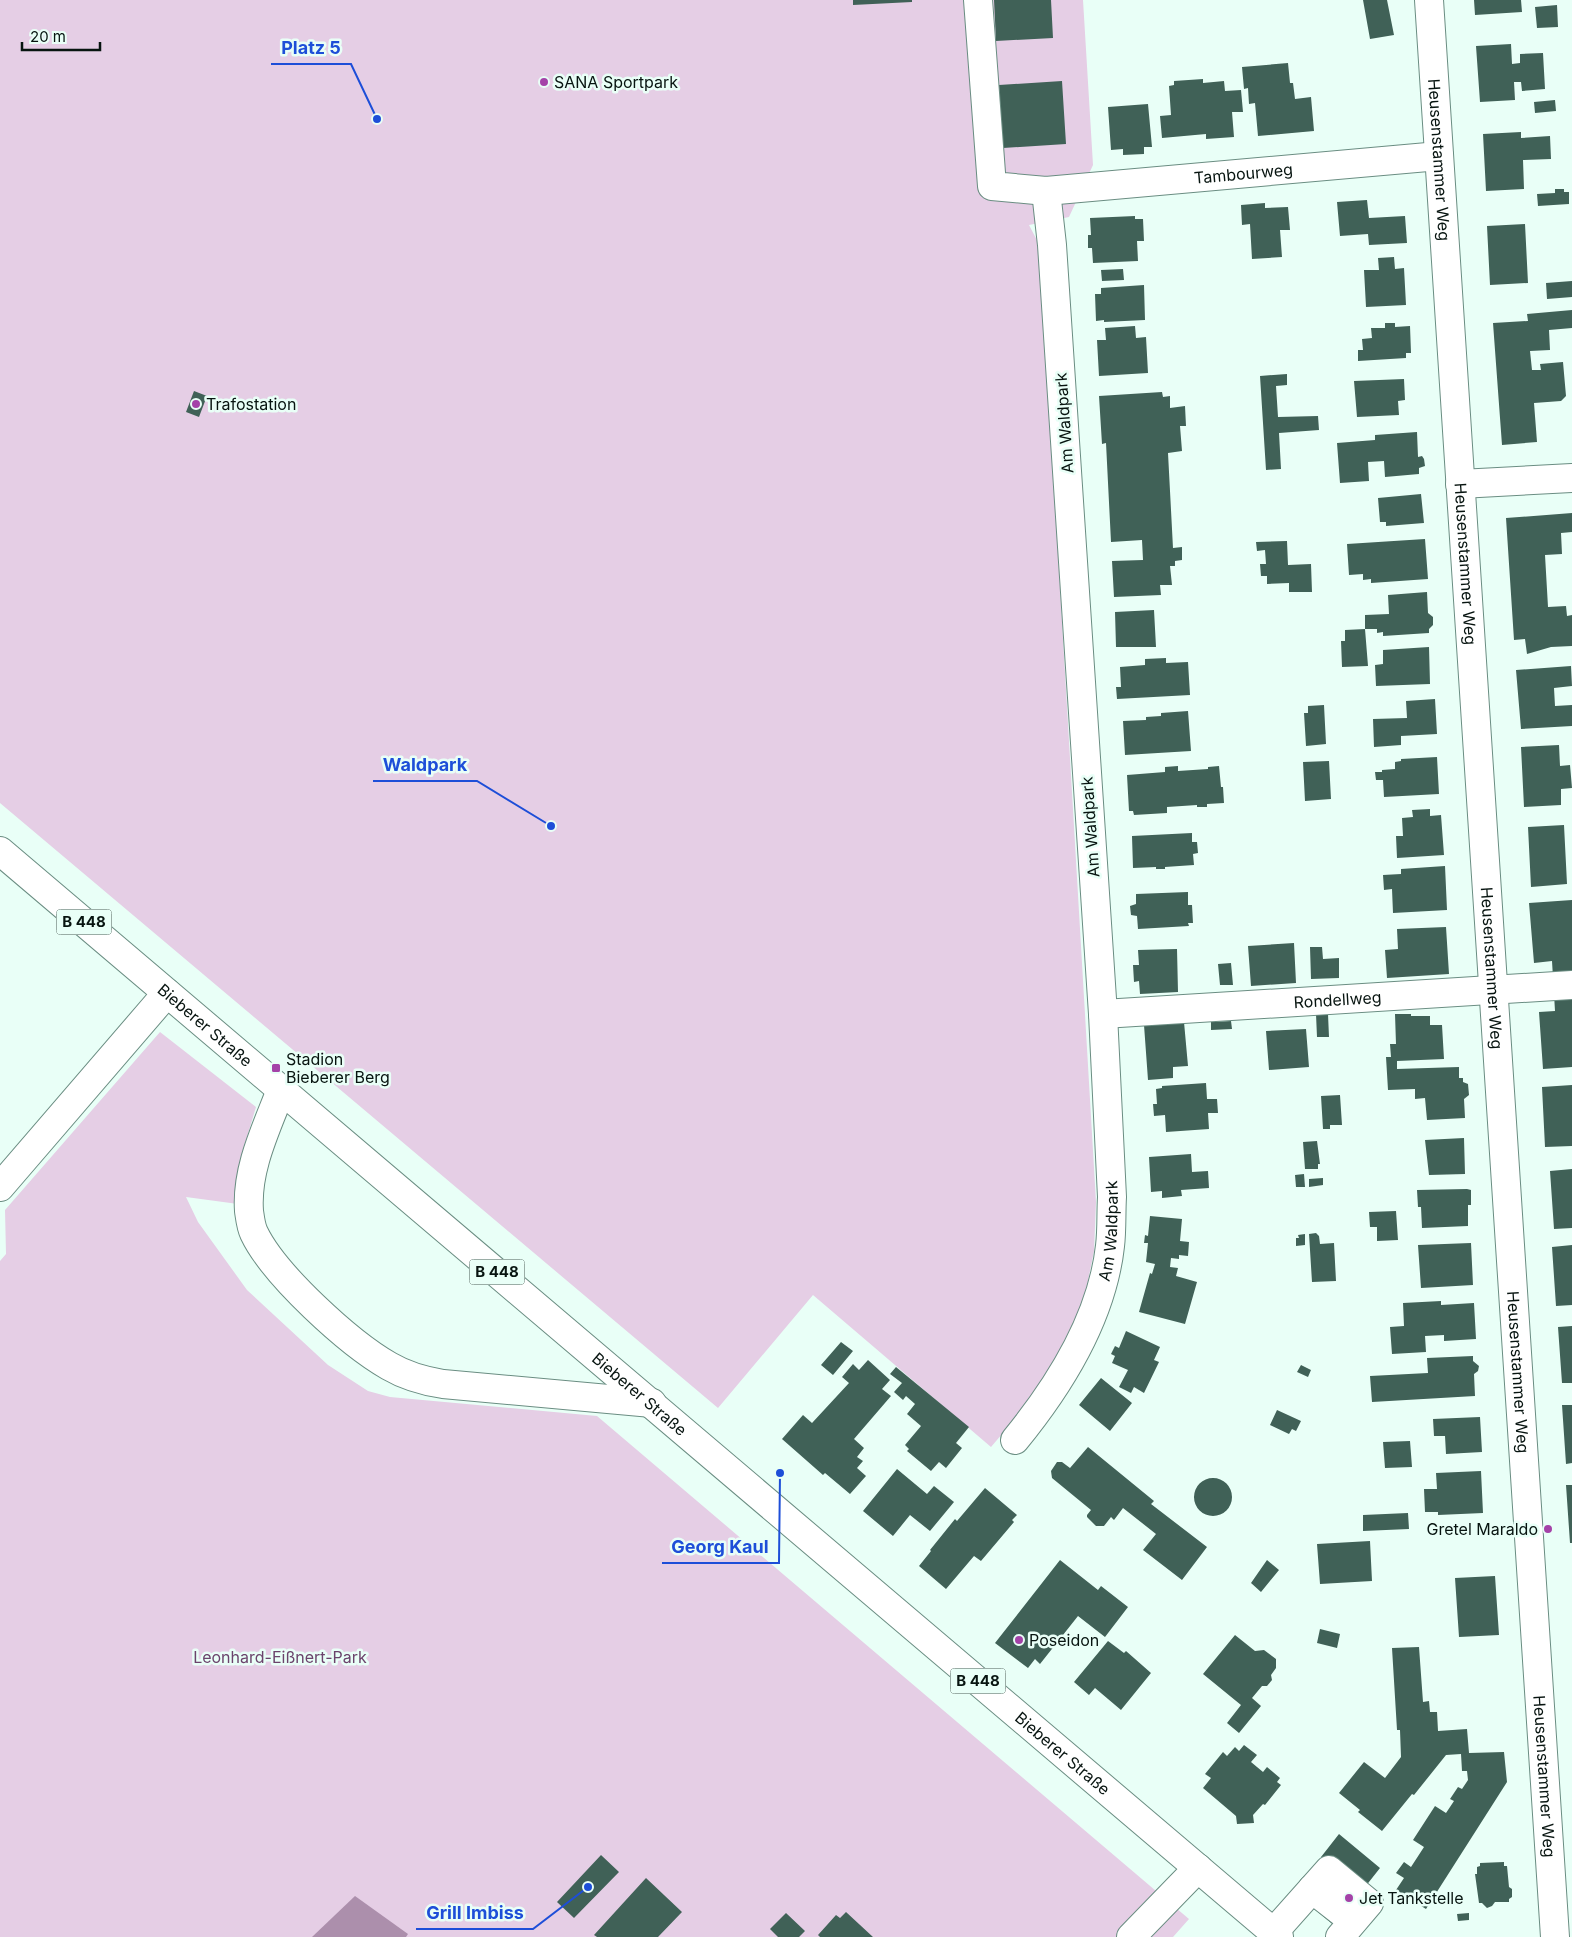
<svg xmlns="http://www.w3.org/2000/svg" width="1572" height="1937" font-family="Inter,sans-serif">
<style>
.green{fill:#e5cee5}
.water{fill:#ac8fac}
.building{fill:#406157}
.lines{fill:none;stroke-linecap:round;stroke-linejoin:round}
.minor-casing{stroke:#6a8d82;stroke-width:30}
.major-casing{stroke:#6a8d82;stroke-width:30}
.minor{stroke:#fff;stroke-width:28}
.major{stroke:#fff;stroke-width:28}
.poi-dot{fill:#a442a8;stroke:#e9fff7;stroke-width:2}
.labels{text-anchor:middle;stroke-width:5;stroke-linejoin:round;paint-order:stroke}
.shield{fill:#e9fff7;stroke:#4b5a55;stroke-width:1}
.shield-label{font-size:15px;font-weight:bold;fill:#071410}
.poi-label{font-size:16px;fill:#071410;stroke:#e9fff7;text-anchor:start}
.street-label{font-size:16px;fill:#071410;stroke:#e9fff7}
.park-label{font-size:16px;fill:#6b436c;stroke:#e9fff7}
.leader{fill:none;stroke:#1d4ed8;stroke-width:2}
.callout-dot{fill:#1d4ed8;stroke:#e9fff7;stroke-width:2}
.callout-label{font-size:18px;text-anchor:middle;font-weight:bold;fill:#1d4ed8;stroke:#e9fff7;stroke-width:5;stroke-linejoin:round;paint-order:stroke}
</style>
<rect width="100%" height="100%" fill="#e9fff7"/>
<!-- green -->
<path class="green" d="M0,0H1083L1093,165L1069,217L1029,225L1040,246L1096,1202L1094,1251L1083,1306L1061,1354L1042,1387L991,1447L813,1295L718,1408L0,803Z
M160,1032L256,1107L241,1157L238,1204L186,1197L198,1222L247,1290L328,1365L368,1391L390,1397L597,1416L1189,1919L1173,1937H0V1261L6,1254L5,1210Z"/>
<!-- water -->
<path class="water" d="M355,1896L408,1934L406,1937H312Z"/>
<!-- building -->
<path class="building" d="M853,0H912V2L853,5Z
M994,0H1051L1053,38L996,41Z
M1363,0H1387L1394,35L1370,39Z
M1474,0H1521L1522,12L1475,15Z
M1557,5L1558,27L1537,28L1535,7Z
M1511,44L1512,64L1520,63V54L1543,53L1545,89L1522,91L1521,82H1514L1515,100L1480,102L1476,46Z
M1288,63L1290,83H1293L1295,99L1311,97L1314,131L1258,136L1255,103L1249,104L1248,88L1244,89L1242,67Z
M1203,79V83L1224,81L1225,91L1241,90L1243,112H1232L1234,137L1206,139V134L1162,138L1160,116L1171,115L1169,86L1174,85V81Z
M1062,81L1066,144L1003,148L999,85Z
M1555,100L1556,111L1535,113L1534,102Z
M1148,104L1152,147H1144V154L1123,155V149L1111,150L1108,107Z
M1521,132V138L1550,136L1551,159L1523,160L1524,189L1486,191L1483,134Z
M1555,189H1564V192H1569V204L1538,206L1537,194L1555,193Z
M1367,200L1369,218L1405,216L1407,243L1369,245L1368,234L1340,236L1337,202Z
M1265,203V208L1288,207L1290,230H1280L1282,257L1252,259L1250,224L1242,225L1241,205Z
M1135,216V219H1143L1144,241H1137L1138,261L1093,263L1092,248H1088V235H1091L1090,218Z
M1525,224L1528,283L1490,285L1487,226Z
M1394,257L1395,269L1404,268L1406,305L1366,307L1364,270H1379L1378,258Z
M1123,269L1124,280L1102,281L1101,270Z
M1572,281V297L1547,299L1546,283Z
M1144,285L1145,320L1104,322V320L1096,321L1095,294H1101V288Z
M1572,310V328L1549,330L1550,350L1530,351L1532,370H1541L1540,364L1563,362L1566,396L1561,401L1534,403L1537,442L1502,445L1493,323L1528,321L1527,314Z
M1385,323H1395V327L1410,326L1411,353H1406V358L1358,361V350H1363L1362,339L1372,338L1371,328H1385Z
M1135,326L1136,338L1146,337L1148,373L1099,376L1097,340H1106L1105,328Z
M1287,374V385L1276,386L1278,417L1318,416L1319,430L1279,433L1281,469L1266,470L1260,376Z
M1404,379L1405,400L1398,401L1399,415L1357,417L1354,381Z
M194,391L207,396L199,417L186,412Z
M1162,392L1163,397L1170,396V408L1185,406L1186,426H1180L1182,451L1168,453L1173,548L1182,547V560L1175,561V566H1170L1172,585H1160L1161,595L1114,597L1112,561L1143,560L1142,540L1111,542L1106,443L1102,444L1099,396Z
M1417,432L1418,457L1422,456L1424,459L1425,466L1419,468V474L1385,477L1384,461L1368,462L1369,481L1340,483L1337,443L1375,440V435Z
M1421,494L1424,523L1386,526V522H1380L1378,498Z
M1572,513V532L1561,533L1562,554L1545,555L1548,607L1566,606L1567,616L1572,615V646L1551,647L1527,654L1525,639L1514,640L1506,518Z
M1425,539L1428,579L1371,583V579L1363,580V574L1349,575L1347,544Z
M1287,541L1288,565L1311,564L1312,592H1289V583L1267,584V576H1261L1260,564H1266L1265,550L1257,551L1256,542Z
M1427,592L1428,613L1433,617V625L1429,629V633L1383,636V632L1377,633V629H1365V615L1389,614L1388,595Z
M1154,610L1156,647H1116L1115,612Z
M1365,629L1368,666L1342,667L1341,641H1345V630Z
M1429,647L1430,684L1376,686L1375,665L1383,664V650Z
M1166,658V663L1188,662L1190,695L1117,699L1116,687H1121L1120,667L1145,665V659Z
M1571,666L1572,686L1554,688L1555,706L1572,705V726L1521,729L1516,670Z
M1435,699L1437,734L1401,736V745L1374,747L1373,719L1407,718L1406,701Z
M1324,705L1326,744L1306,746L1304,713H1308V706Z
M1188,711L1191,751L1125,755L1123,721L1146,720V717L1161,716V713Z
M1559,745L1560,766L1570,765L1572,788L1561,789V805L1524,807L1521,747Z
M1437,757L1439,794L1384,797L1383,780H1376L1375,772H1382V770L1395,769V762L1401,761V759Z
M1329,761L1331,799L1305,801L1303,762Z
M1178,766V771L1208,769V767L1219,766L1221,787H1223L1224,803L1207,804V807H1197V805L1167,807V813L1134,815L1133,811H1129L1127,775L1165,772V767Z
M1430,809V816L1441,815L1444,855L1397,858L1396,836H1403L1402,818L1413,817L1412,810Z
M1564,825L1567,884L1531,887L1528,827Z
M1192,833V842H1197L1198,853L1193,854L1194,865L1165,867V869H1156V867L1133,868L1132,836Z
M1445,866L1447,910L1393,913L1392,889L1384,890L1383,875L1401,874V869Z
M1188,892V905H1192L1193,923H1188L1189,926L1138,929L1137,916L1131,915L1130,906L1136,904V894Z
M1572,900V1067L1543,1069L1539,1012L1555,1011L1552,961L1534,963L1529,903Z
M1446,927L1449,974L1387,978L1385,950L1398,949L1397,929Z
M1294,943L1296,983L1251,986L1248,946Z
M1310,947H1322L1323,959L1339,958V978L1311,979Z
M1177,949L1178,992L1140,994L1139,981L1134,982L1133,965H1139L1138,950Z
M1231,963L1233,985H1220L1218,964Z
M1316,1014H1328L1329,1037H1317Z
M1395,1014H1411V1016H1430V1025H1442L1444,1059L1397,1061V1069L1459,1067V1078H1463V1082L1468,1084L1469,1095L1464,1099L1465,1118L1427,1120L1425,1098L1415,1099V1089L1388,1090L1386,1057H1391L1390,1044H1396Z
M1231,1021L1232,1029L1211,1030V1022Z
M1184,1022L1188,1066L1173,1067V1078L1148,1080L1144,1025Z
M1306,1029L1309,1067L1269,1070L1266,1031Z
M1206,1083L1207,1099H1217L1218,1113H1208L1209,1129L1166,1132L1165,1115L1154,1116L1153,1104H1157L1156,1089L1162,1088V1086Z
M1572,1085V1146L1545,1147L1542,1087Z
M1340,1095L1342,1125H1330V1129H1323L1321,1096Z
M1464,1138L1465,1174L1429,1175L1425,1140Z
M1317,1141L1320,1164H1318V1169H1305L1303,1142Z
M1191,1154L1192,1172L1208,1171L1209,1188L1181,1190L1182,1196L1162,1198V1191L1151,1192L1149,1157Z
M1572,1169V1228L1554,1229L1550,1171Z
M1304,1174L1305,1187H1296L1295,1175Z
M1323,1178V1185L1309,1187V1179Z
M1467,1189L1471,1190V1205H1468V1226L1422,1228L1421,1207H1418L1417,1190Z
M1396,1211L1398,1240L1377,1241V1227H1370L1369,1212Z
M1150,1216L1182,1219L1180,1241L1189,1242L1188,1256L1179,1255V1259L1171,1258L1170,1267L1178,1268L1176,1276L1197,1282L1185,1324L1139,1312L1150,1273L1152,1274L1155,1264L1146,1262L1148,1243H1144L1145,1235L1148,1236Z
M1316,1233L1319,1236L1320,1244L1334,1243L1336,1281L1312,1282L1309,1234Z
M1305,1234V1245L1296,1246V1238H1299L1298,1235Z
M1471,1243L1473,1285L1421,1288L1418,1245Z
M1572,1245V1305L1556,1306L1552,1247Z
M1441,1301V1305L1474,1303L1476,1339L1444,1341V1335L1425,1336L1426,1352L1392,1354L1390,1327L1404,1326L1403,1303Z
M1572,1326V1383H1562L1558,1327Z
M1126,1331L1160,1347L1154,1360L1159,1362L1144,1393L1134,1387L1131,1393L1119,1387L1128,1370L1112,1363L1115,1356L1111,1354L1115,1346L1119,1348Z
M841,1342L853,1351L833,1375L821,1365Z
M1473,1356V1361L1479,1366L1478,1371L1474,1374L1475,1396L1372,1402L1370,1376L1428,1373L1427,1358Z
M868,1360L890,1380L882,1389L891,1396L854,1439L864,1448L857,1457L863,1461L857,1468L866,1476L850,1494L825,1473L823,1475L782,1439L803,1415L812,1423L849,1383L842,1377L853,1364L859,1370Z
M1301,1365L1311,1370L1308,1377L1297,1372Z
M896,1367L969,1427L956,1443L962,1448L946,1468L939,1462L931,1471L907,1451L909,1449L905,1445L921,1426L907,1414L915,1404L906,1396L903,1400L894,1392L902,1383L890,1374Z
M1101,1378L1132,1403L1110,1431L1079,1405Z
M1562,1405H1572V1463L1566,1464Z
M1277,1410L1301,1421L1296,1431L1292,1429L1289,1434L1270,1425Z
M1480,1417L1482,1452L1446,1454L1445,1436H1434L1433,1419Z
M1410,1441L1412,1467L1385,1468L1383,1442Z
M1088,1447L1154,1501L1151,1504L1207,1547L1182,1580L1143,1550L1156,1534L1123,1508L1114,1520L1111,1517L1104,1526H1096L1087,1517V1515L1091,1510L1052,1478L1051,1471L1057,1462H1062L1070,1468Z
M897,1469L927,1494L934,1486L954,1502L930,1531L910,1515L893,1536L863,1511Z
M1481,1471L1483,1513L1438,1515V1512H1425L1424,1489H1437L1436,1473Z
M1194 1497a19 19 0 1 1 38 0a19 19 0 1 1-38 0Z
M1566,1485H1572V1543H1570Z
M985,1488L1017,1515L1012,1520L1014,1522L981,1561L974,1556L946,1589L919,1566L931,1551L930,1550L955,1519L957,1521Z
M1408,1513L1409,1529L1363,1531V1515Z
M1370,1541L1372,1581L1320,1584L1317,1544Z
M1060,1560L1098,1590L1101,1586L1128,1607L1105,1637L1078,1616L1040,1664L1035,1659L1028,1668L995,1643Z
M1267,1560L1279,1570L1261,1592L1251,1583Z
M1495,1576L1499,1635L1459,1637L1455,1578Z
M1320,1629L1340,1634L1337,1648L1317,1643Z
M1235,1635L1255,1651L1264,1650L1276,1659V1668L1271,1675L1272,1680L1267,1686H1262L1252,1698L1261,1706L1239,1733L1227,1723L1241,1705L1203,1674Z
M1108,1641L1124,1653L1126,1651L1151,1673L1121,1710L1095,1688L1089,1695L1074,1682Z
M1419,1647L1423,1702L1429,1701L1430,1712H1437L1438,1731L1467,1729L1469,1753L1504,1752L1507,1782L1426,1909L1396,1890L1404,1878L1396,1873L1404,1862L1411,1867L1424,1847L1413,1840L1435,1806L1446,1813L1454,1801L1450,1799L1458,1787L1462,1789L1468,1780L1467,1771H1462L1461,1754L1446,1755L1414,1795L1412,1794L1382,1831L1358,1812L1360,1810L1339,1793L1364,1762L1385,1778L1401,1757L1400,1730H1397L1392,1648Z
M1244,1745L1257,1755L1251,1762L1263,1772L1267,1767L1280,1778L1277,1782L1281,1785L1265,1805L1263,1804L1253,1815L1254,1823L1237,1824L1236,1816L1203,1788L1211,1778L1205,1774L1223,1752L1227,1756L1235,1747L1239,1751Z
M1339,1834L1380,1868L1365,1887L1348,1937L1313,1908L1341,1874L1321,1857Z
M601,1855L619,1872L574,1918L557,1902Z
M1504,1862V1866H1507L1509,1887L1512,1889V1897L1509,1899V1902H1495L1492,1906L1487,1908L1482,1903H1479L1475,1874H1477V1867L1480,1866V1863Z
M646,1878L682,1912L658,1937H597L594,1935Z
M846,1912L873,1937H820L818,1935L836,1915L840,1918Z
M786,1913L805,1931L799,1937H778L770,1929Z
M1469,1913V1920L1458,1921L1457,1914Z"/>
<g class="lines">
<defs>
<g id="minor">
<path id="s1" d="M978,0L992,186L1046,191L1439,156"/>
<path id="s2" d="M1429,0L1555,1937"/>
<path d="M1460,484L1572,478"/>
<path id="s3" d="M1103,1014L1572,985"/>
<path d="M281,1090C266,1129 246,1169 249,1211C250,1218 251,1227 254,1233C274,1275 349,1343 389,1366C406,1376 424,1381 443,1384L652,1403"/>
<path d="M0,1187L167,993"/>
<path id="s4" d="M1015,1440C1060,1385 1102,1318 1110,1246C1112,1230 1111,1213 1112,1197L1103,1014L1052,245L1046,191"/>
<path d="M1312,1889L1353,1921"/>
<path d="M1273,1933L1329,1870L1369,1903L1340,1937"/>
<path d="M1131,1937L1198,1868"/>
</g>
<g id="major">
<path id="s5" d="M0,851L1279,1937"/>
</g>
</defs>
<!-- minor casing -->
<use href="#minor" class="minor-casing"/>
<!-- major casing -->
<use href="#major" class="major-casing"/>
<!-- minor -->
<use href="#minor" class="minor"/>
<!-- major -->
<use href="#major" class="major"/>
</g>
<!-- markers -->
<g class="poi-dot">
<circle cx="544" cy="82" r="5"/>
<circle cx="196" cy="404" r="5"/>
<rect x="271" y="1063" width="10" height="10" rx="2.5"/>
<circle cx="1548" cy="1529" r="5"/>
<circle cx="1019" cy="1640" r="5"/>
<circle cx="1349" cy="1898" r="5"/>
</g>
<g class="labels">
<!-- shield labels -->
<g class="shield">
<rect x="56.5" y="909.5" width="55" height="25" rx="4"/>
<rect x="469.5" y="1259.5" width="55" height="25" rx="4"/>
<rect x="950.5" y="1668.5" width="55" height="25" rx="4"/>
</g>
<g class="shield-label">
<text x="84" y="927">B 448</text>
<text x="497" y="1277">B 448</text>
<text x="978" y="1686">B 448</text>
</g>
<!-- poi labels -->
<g class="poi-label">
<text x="554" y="88">SANA Sportpark</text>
<text x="206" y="410">Trafostation</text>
<text x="286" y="1065">Stadion<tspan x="286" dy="18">Bieberer Berg</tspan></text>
<text x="1538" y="1535" text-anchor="end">Gretel Maraldo</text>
<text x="1029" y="1646">Poseidon</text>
<text x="1359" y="1904">Jet Tankstelle</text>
</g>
<!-- street labels -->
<g class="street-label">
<text dy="6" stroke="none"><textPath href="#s2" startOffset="160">Heusenstammer Weg</textPath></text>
<text dy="6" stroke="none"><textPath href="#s1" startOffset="439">Tambourweg</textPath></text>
<text transform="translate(1064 423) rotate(-94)" y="6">Am Waldpark</text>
<text dy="6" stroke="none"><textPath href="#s2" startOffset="565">Heusenstammer Weg</textPath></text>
<text transform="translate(1090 827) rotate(-94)" y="6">Am Waldpark</text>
<text dy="6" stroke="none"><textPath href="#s2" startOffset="970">Heusenstammer Weg</textPath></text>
<text dy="6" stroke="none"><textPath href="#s3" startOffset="235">Rondellweg</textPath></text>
<text dy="6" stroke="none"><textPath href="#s5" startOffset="269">Bieberer Straße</textPath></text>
<text dy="6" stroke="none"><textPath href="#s4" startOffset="234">Am Waldpark</textPath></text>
<text dy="6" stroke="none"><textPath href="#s2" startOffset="1375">Heusenstammer Weg</textPath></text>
<text dy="6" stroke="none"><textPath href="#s5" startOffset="839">Bieberer Straße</textPath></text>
<text dy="6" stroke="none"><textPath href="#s5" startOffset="1394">Bieberer Straße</textPath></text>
<text dy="6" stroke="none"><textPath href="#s2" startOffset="1780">Heusenstammer Weg</textPath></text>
</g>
<!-- park labels -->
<g class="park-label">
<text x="280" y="1663">Leonhard-Eißnert-Park</text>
</g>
</g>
<!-- callouts -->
<path class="leader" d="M377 119L351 64H271M551 826L477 781H373M780 1473L779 1563H662M588 1887L533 1929H416"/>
<g class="callout-dot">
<circle cx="377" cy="119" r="5"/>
<circle cx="551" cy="826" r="5"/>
<circle cx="780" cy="1473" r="5"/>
<circle cx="588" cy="1887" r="5"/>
</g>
<g class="callout-label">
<text x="311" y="54">Platz 5</text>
<text x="425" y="771">Waldpark</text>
<text x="720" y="1553">Georg Kaul</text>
<text x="475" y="1919">Grill Imbiss</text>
</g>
<!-- scale -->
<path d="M22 42v8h78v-8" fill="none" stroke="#071410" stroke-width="2.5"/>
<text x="30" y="42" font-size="15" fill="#071410" stroke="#e9fff7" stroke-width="4" paint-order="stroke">20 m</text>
</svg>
